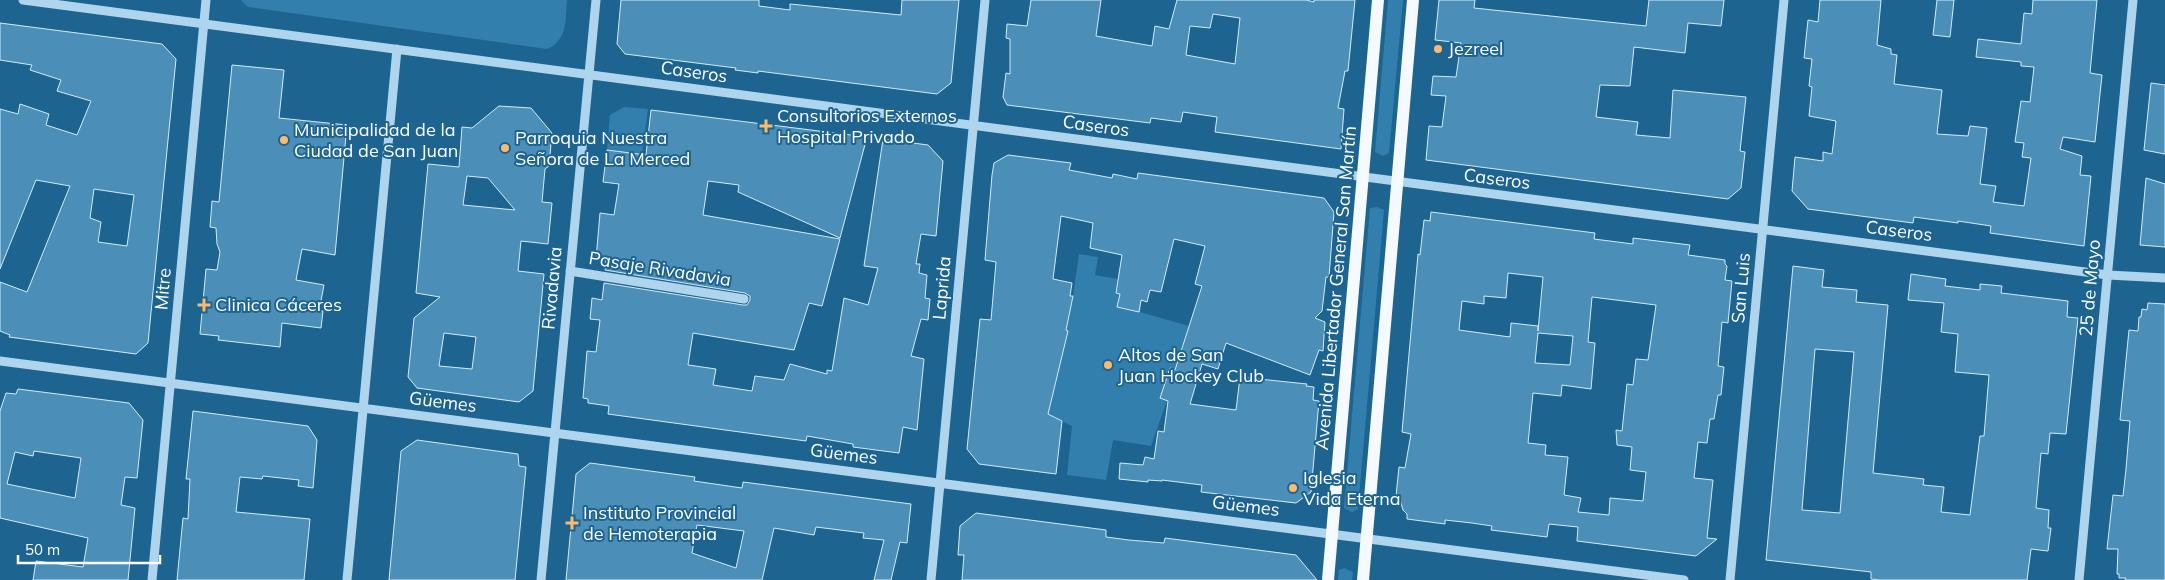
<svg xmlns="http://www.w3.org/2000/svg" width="2165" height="580" font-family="Mulish,sans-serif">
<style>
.green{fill:#327fad}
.building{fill:#4b8fb8;stroke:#d3ebf9;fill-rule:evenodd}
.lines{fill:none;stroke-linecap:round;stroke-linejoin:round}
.minor{stroke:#aed5ed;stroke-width:9}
.major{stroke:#f4faff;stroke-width:12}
.poi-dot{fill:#fcba6d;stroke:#1e6490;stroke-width:2}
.labels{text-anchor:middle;stroke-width:4;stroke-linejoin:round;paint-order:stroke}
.poi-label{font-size:18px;fill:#fff;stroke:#1e6490;text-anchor:start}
.street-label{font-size:18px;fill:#fff;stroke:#1e6490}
</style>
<rect width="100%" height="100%" fill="#1e6490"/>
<!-- green -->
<path class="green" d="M241,0H567C565,20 568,40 547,49L248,7Z
M1388,0H1403L1389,153L1383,156L1375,152Z
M624,107L648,109L642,155L607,150L610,115Z
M1377,207L1384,210L1358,509L1352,512L1344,508L1370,208Z
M1079,254L1098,257L1095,275L1118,279L1116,293L1142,298L1140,312L1189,326L1179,356L1182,358L1151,446L1113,440L1106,480L1067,475L1072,426L1027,404L1070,296H1073Z
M1344,568L1353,572L1352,580H1338L1339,570Z"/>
<!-- building -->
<path class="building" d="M621,0H759V6L790,10V4L901,15L902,0H959L951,83L937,94L758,71V73L735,70L736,68L625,54L617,44Z
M1031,0H1101L1096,36L1152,46L1155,26L1169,29L1177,0H1306L1314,2V0H1355L1348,71H1345L1338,108L1344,109L1341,149L1215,132L1217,117L1183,112L1181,122L1151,118L1150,123L1007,105L1003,97L1006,73L1010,74V39L1006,38L1007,24L1027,26ZM1213,14L1240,18L1235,64L1186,55L1190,26L1210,28Z
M1439,0H1475L1474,8L1646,26L1649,0H1724L1721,26L1688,23L1685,53L1634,47L1630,86L1600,85L1596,117L1638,122L1636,135L1670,138L1673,90L1746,97L1740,151L1745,152L1741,188L1728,199L1426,160L1429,126L1442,127L1446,96L1431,95L1433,76L1456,77L1461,43L1435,40Z
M1820,0H1881L1877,45L1891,49V54L1897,55L1894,84L1942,90L1937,134L1968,136L1970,126L1987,128L1980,184L1996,186L1993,202L2024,206L2031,158L2022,157L2024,143L2015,142L2021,101L2030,102L2034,67L2021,66V62L1976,57L1978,39L2021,44L2024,13L2032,14L2033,0H2097L2090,73L2102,75L2095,142L2063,137L2060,149L2082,156L2080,175L2091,176L2084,246L1990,233L1991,226L1958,221V223L1914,217L1913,223L1808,209L1792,191L1795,157L1823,161V152L1832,154L1836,121L1809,116L1812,87L1809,86L1812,59L1804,58L1808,20L1818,22Z
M1937,0H1954L1950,37L1933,35Z
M0,23L162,44L176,59L148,343L136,354L9,337L10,335L0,331V282L27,292L70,186L36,180L0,269V109L18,114L20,104L49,114L46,125L77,135L91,101L57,91L61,80L30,70L32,65L0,60ZM94,189L134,195L127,246L98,242L101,222L90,218Z
M232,65L284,70L279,118L347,125L335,255L302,249L296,280L324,285L319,311H323L321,328L282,323L280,347L218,340L219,336L200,334L206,269L217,270L220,252L217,244L216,228L210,227L212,201L219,202Z
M2151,83L2165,85V154L2144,150Z
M499,106L531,108L552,133L549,166L545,169L542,202L552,203L548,244L521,241L518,271L544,274L533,391L519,402L417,388L408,377L414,318L440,297L416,293L428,164L459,167L462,127L472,128ZM467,176L488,178L515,210L463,205ZM444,333L476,337L472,369L439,366Z
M651,110L867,137L840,238L738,192L739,185L708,181L703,215L840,239L822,306L809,303L794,350L693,333L688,365L716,369L713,385L752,391L755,376L784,380L790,364L827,374V370L832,371L844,298L868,305L878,268L864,266L883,139L928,145L943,161L936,236L921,234L916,264H920L919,273L927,275L925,298L930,299L928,320L921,319L911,356L924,359L917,430L903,427L899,453L853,447V444L807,436L806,441L608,414L609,406L588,403V399L583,398L587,351L596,352L600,320L590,319L592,298L602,300L604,283L743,305H747L750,300V296L745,293L605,270L606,261L596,259L600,213L614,215L619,184L603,182L607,150L646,155Z
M1008,155L1071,163L1069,170L1112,178L1113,174L1137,179L1138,173L1324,198L1334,212L1329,277H1326L1322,311L1315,318L1325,322L1323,351L1319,350L1310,375L1226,343L1218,369L1202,364L1190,404L1236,410L1240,377L1307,384L1306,386L1314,387L1313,400L1319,401L1311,492L1296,503L1201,492L1202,485L1162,480V481L1148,480V482L1119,479L1120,463L1143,465L1145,457L1154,459L1158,431L1164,432L1168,401L1160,398L1170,368L1175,370L1202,286L1195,284L1205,246L1174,239L1161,292L1150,290L1147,302L1141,300L1139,312L1117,307L1120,294L1116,293L1122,255L1090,248L1093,223L1061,216L1053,279L1072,283L1070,296H1073L1066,330L1068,331L1048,414L1062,421L1056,474L979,464L967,449L980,319L991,320L996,262L985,260L992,175L994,163Z
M2146,178L2165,184V247L2140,245Z
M1431,212L1595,233L1594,239L1633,244V238L1690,245L1688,255L1725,260V264L1727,266L1725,280L1732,281L1728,323L1722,322L1718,366L1724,367L1721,395H1718L1714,419H1710L1707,443L1698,442L1694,478L1713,480L1707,538L1717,539L1696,556L1577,541L1578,527L1549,524L1547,537L1491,530L1492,526L1472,523L1445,520V524L1407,519V514L1403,510L1399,496H1396L1399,467L1405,468L1411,434L1402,432L1418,254L1420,255L1424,220L1430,221ZM1508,273L1543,277L1538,331V326L1511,323L1510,337L1459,330L1462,301L1484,304V296L1506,298ZM1592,297L1656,305L1648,360L1636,359L1633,385L1627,384L1622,431L1616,430L1617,445L1632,447L1630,470L1646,472L1643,501L1610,498L1609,515L1578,512L1581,498L1564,495L1568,457L1545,455L1546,445L1528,443L1533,393L1561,396L1562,385L1591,389L1595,343L1588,342ZM1538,333L1573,336L1570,365L1535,363Z
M1793,266L1824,270L1822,287L1857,290L1856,302L1888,305L1873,473L1924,479L1923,485L1944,487L1941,512L1970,515L1980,436H1984L1989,375L1955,372L1958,334L1941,332L1944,303L1908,300L1911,274L1946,279L1945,286L1980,290V284L2002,286L2001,293L2068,301L2067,317L2078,318L2066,434L2050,433L2048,454L2041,453L2036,508L2049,510L2048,528H2051L2048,551L2031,549L2027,580H1880L1871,579V572L1766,560ZM1815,349L1854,352L1840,513L1802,510Z
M2148,303L2165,304V580H2125L2126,578H2119V574H2117L2118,549H2107L2113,495L2123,496L2126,469L2130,421L2120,420L2129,330L2138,331L2139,317H2141L2142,309L2147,310Z
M18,389L129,403L143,420L137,478L125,477L121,505L135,508L128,580H33L36,561L83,567L88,538L0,518V411L6,393L16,394ZM34,451L81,458L75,498L7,484L15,452L33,456Z
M193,411L308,426L317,440L313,488L298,486L299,480L263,476L262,479L240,477L236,512L310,519L304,580H177L183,518L188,519L190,479H186Z
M417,440L518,454L519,466L526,467L515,580H389L401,451Z
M590,463L695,477L694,481L742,488L743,482L911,504L907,543L900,542L891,580H874L884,540L863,538L864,533L816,527L814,535L774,528L762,580H566L576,474ZM697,525L744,531L736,568L692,553Z
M976,513L1106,530V537L1129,540L1164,543L1165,538L1296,555L1317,580H962L964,555H958L960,526Z"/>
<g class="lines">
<!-- minor -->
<path class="minor" d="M23,0L2108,275L2165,278
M570,271L744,299
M0,361L1684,580
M152,580L206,0
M347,580L397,49
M541,580L596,0
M931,580L985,0
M1730,580L1784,0
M2079,580L2133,0"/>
<!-- major -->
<path class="major" d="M1328,580L1378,0
M1363,580L1413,0"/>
</g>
<!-- markers -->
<g class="poi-dot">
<circle cx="1438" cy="49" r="5"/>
<path d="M763.5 118.5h5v5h5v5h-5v5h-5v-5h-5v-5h5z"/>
<circle cx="284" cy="140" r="5"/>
<circle cx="505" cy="148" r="5"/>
<path d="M201.5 297.5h5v5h5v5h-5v5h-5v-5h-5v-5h5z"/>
<circle cx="1108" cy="365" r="5"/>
<circle cx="1293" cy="488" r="5"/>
<path d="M569.5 515.5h5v5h5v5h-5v5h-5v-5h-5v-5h5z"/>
</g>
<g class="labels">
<!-- poi labels -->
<g class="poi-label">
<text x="1448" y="55">Jezreel</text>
<text x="777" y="122">Consultorios Externos<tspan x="777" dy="21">Hospital Privado</tspan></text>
<text x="294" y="136">Municipalidad de la<tspan x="294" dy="21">Ciudad de San Juan</tspan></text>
<text x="515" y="144">Parroquia Nuestra<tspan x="515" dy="21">Señora de La Merced</tspan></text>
<text x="215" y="311">Clinica Cáceres</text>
<text x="1118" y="361">Altos de San<tspan x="1118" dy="21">Juan Hockey Club</tspan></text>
<text x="1303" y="484">Iglesia<tspan x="1303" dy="21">Vida Eterna</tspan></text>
<text x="583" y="519">Instituto Provincial<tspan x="583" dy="21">de Hemoterapia</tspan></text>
</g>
<!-- street labels -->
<g class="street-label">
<text transform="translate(694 72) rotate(8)" y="6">Caseros</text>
<text transform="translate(1096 126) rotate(8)" y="6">Caseros</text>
<text transform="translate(1497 179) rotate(7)" y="6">Caseros</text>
<text transform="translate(1899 231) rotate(7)" y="6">Caseros</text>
<text transform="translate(660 269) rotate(9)" y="6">Pasaje Rivadavia</text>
<text transform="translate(552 288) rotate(-85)" y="6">Rivadavia</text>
<text transform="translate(942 288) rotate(-85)" y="6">Laprida</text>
<text transform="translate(1336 288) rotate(-85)" y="6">Avenida Libertador General San Martín</text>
<text transform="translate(1741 288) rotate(-85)" y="6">San Luis</text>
<text transform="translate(2090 288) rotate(-85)" y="6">25 de Mayo</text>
<text transform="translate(163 289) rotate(-85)" y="6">Mitre</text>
<text transform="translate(443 402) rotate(7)" y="6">Güemes</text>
<text transform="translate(844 454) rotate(7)" y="6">Güemes</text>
<text transform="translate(1246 506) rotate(7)" y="6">Güemes</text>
</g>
</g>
<!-- scale -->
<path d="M18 555v8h142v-8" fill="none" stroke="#ffffff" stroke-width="2.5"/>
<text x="25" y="555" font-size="15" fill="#ffffff" stroke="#1e6490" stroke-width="4" paint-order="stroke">50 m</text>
</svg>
